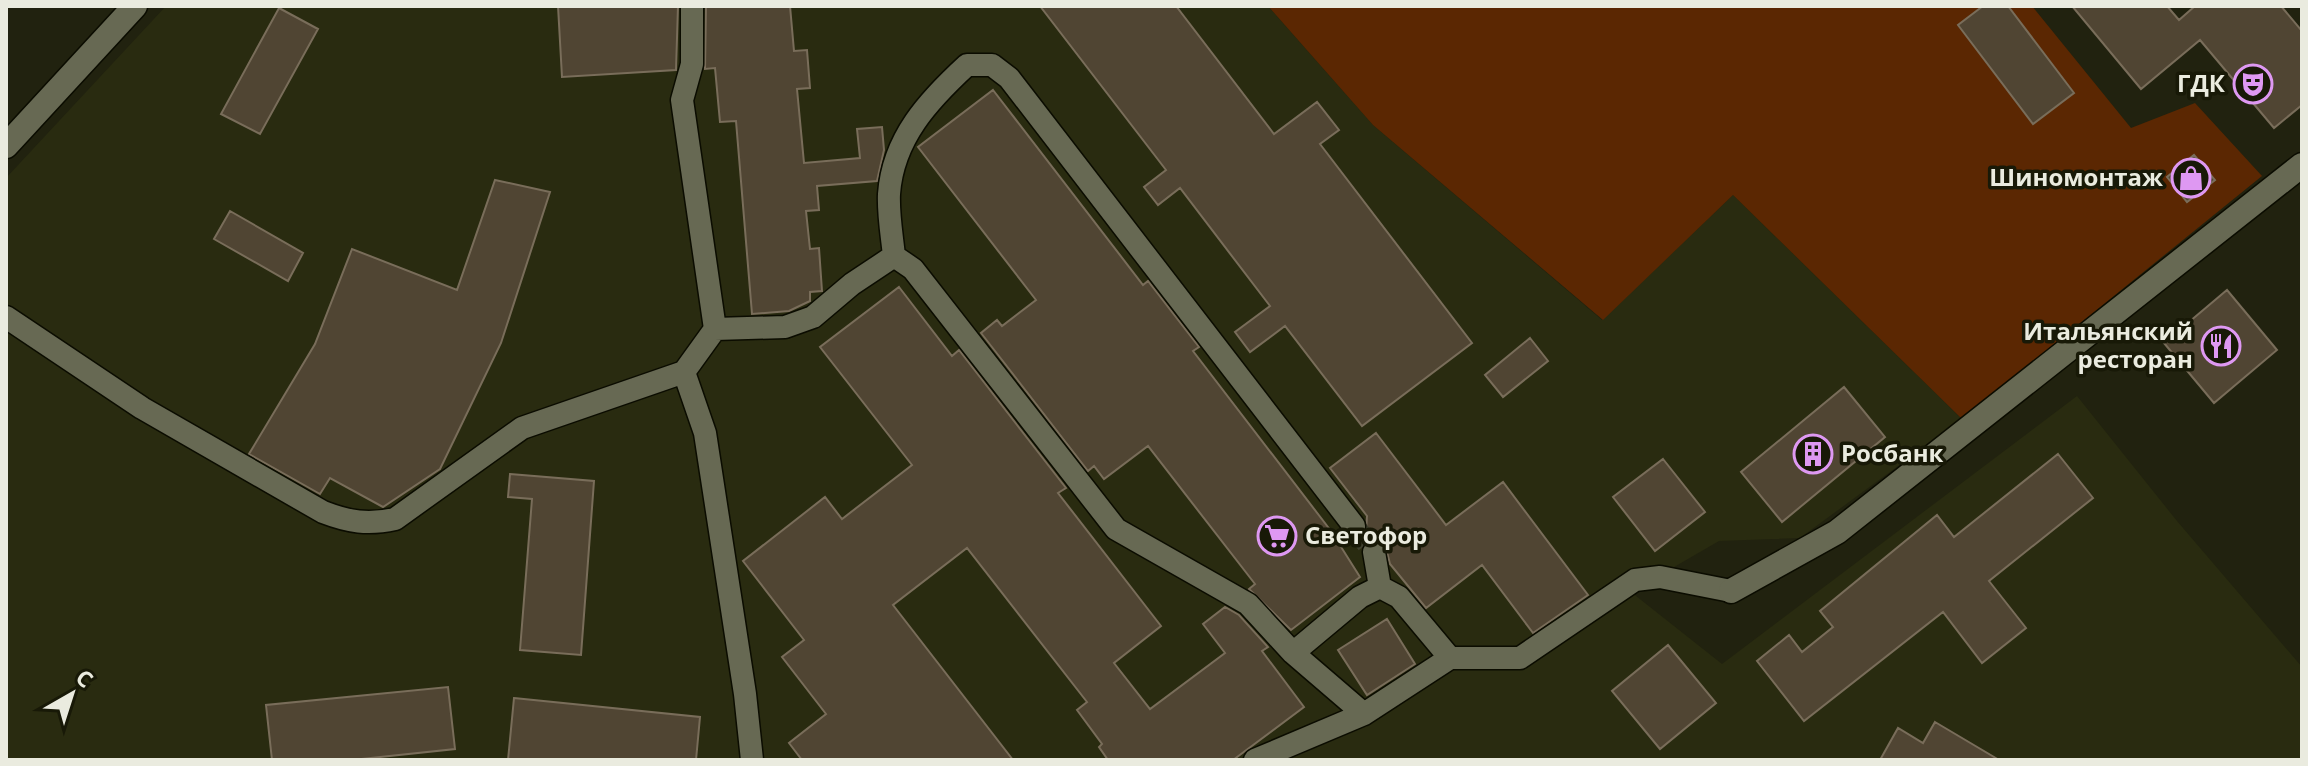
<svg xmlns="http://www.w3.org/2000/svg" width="2308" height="766" font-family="'Open Sans',sans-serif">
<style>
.built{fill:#292b10}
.green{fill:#5b2702}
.building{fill:#504533;stroke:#796d5a;stroke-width:2}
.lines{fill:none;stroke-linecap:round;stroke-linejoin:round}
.minor-tunnel{stroke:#3f402e;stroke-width:22;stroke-dasharray:22 11;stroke-linecap:butt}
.minor-casing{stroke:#0b0c00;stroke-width:25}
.tertiary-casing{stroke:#0b0c00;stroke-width:27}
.secondary-casing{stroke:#0b0c00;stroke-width:27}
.minor{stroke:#676953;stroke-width:22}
.tertiary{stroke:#676953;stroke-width:24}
.secondary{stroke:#676953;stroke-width:24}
.labels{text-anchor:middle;stroke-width:7;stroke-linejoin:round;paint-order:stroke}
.poi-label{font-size:24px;font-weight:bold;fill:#eaebdf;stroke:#181907;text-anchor:end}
</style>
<rect width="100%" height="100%" fill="#21220f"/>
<!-- built -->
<path class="built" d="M166,6H1268L1373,125L1602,320L1733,195L1962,419L1800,538L1719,541L1631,592L1722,664L2077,396L2177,521L2302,667V760H6V178Z"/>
<!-- green -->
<path class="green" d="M1268,6H2032L2131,128L2195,103L2262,176L1962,419L1733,195L1603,320L1373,125Z"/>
<!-- building -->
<path class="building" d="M558,6H678L676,70L562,77Z
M706,6H790L794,51L807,50L810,88L797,89L804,163L860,158L857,129L882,127L884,150L877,181L817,186L819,210L806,211L810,249L819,248L822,291L810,292V301L789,311L752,314L736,121L720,122L715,68L705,69Z
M1040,6H1176L1274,134L1317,102L1339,130L1320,144L1472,343L1362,426L1285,326L1250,352L1235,332L1270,306L1180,188L1158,205L1144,187L1166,170Z
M1983,6H2008L2074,93L2033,124L1958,25Z
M2072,6H2167L2179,20L2195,6H2281L2302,31V105L2274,128L2200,40L2141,89Z
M279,8L318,29L260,134L221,114Z
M993,90L1143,285L1148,281L1199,347L1193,351L1331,531L1360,577L1291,630L1249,589L1255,584L1148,446L1104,479L1094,466L1088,471L981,333L997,320L1002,326L1036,300L918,147Z
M2194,155L2215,180L2187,202L2167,177Z
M495,180L550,192L501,343L440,469L383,507L330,478L320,494L249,454L315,344L352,249L457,290Z
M230,211L303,253L288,281L214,239Z
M899,287L952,356L959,350L1066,488L1058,493L1161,626L1114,663L1150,709L1225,653L1203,624L1225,607L1239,615L1268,647L1262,651L1304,707L1233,760H1108L1099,747L1102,744L1077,710L1087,702L967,548L893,605L1013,760H802L789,743L826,714L782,657L804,640L743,561L825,497L842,519L912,465L820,347Z
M2227,290L2277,350L2214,403L2164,343Z
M1530,338L1548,361L1503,397L1485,375Z
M1844,387L1885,437L1782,522L1741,472Z
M1376,433L1446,525L1503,482L1588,595L1533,633L1482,565L1426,608L1390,564L1385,544L1371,538L1366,532L1367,516L1330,468Z
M2058,454L2093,498L1989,581L2026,628L1982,663L1943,612L1804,721L1757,661L1789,635L1802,652L1833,627L1820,611L1937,515L1954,537Z
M1663,459L1705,512L1655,551L1613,497Z
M510,474L594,481L581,655L520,650L532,499L508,497Z
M1387,619L1415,664L1367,695L1338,650Z
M1668,645L1716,703L1660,749L1612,691Z
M448,687L455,749L352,760H272L266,705Z
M514,698L700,717L696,760H508Z
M1935,722L1999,760H1880L1898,728L1923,743Z"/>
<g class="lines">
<!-- minor-tunnel -->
<path class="minor-tunnel" d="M1354,526L1374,552"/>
<defs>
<path id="minor" d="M692,6V64L682,100L715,329
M894,256C892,236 888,214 889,194C893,138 929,100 967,65H992L1009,78L1354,526
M6,317L142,408L323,512C349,522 368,525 395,519L522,428L684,372L715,329L785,327L813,317L852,284L894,256L913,269L1116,529L1248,604L1293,653L1364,714
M684,372L705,433L745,694L752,760
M1374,552L1380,587
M1293,653L1360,597L1380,587L1399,597L1450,658
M1255,760L1364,714L1450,658H1520L1635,580L1660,577L1731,591"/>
<path id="tertiary" d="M1731,591L1837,532L2302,165"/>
<path id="secondary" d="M6,146L135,6"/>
</defs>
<!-- minor casing -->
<use href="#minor" class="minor-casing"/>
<!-- tertiary casing -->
<use href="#tertiary" class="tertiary-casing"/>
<!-- secondary casing -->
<use href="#secondary" class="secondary-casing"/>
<!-- minor -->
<use href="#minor" class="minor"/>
<!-- tertiary -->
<use href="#tertiary" class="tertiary"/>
<!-- secondary -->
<use href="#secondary" class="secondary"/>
</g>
<!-- icons -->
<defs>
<symbol id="theatre-ring" viewBox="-11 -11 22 22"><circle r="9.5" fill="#181907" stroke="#de98f2" stroke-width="1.5"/><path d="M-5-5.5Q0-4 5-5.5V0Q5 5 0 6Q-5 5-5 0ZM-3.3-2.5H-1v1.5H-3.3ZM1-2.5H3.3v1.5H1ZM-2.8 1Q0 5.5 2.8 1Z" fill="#de98f2"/></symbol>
<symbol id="shop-ring" viewBox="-11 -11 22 22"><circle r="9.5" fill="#181907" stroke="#de98f2" stroke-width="1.5"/><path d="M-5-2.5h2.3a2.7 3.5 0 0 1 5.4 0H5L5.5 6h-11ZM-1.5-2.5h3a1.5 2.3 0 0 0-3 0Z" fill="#de98f2"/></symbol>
<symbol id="restaurant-ring" viewBox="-11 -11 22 22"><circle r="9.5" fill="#181907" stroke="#de98f2" stroke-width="1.5"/><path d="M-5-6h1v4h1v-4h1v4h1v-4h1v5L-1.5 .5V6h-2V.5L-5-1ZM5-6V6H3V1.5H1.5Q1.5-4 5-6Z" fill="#de98f2"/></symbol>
<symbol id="building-ring" viewBox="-11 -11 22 22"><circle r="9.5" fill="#181907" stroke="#de98f2" stroke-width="1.5"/><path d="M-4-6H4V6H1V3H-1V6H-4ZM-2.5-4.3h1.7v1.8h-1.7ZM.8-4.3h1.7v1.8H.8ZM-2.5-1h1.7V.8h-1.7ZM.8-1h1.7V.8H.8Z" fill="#de98f2"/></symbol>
<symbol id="supermarket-ring" viewBox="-11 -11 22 22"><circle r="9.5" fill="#181907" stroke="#de98f2" stroke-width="1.5"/><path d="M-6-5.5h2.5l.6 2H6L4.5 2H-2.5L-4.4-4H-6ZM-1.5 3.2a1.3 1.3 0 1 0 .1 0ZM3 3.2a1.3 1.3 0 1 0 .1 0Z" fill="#de98f2"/></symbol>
</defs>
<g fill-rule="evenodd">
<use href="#theatre-ring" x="2231" y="62" width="44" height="44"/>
<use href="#shop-ring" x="2169" y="156" width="44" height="44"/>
<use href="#restaurant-ring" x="2199" y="324" width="44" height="44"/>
<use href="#building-ring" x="1791" y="432" width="44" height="44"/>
<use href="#supermarket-ring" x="1255" y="514" width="44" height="44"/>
</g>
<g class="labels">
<!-- poi labels -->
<g class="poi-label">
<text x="2225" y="92">ГДК</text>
<text x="2163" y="186">Шиномонтаж</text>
<text x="2193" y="340">Итальянский<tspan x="2193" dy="28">ресторан</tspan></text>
<text x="1841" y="462" text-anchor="start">Росбанк</text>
<text x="1305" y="544" text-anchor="start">Светофор</text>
</g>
</g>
<!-- border -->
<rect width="2308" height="766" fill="none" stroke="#eaebdf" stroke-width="16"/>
<!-- north arrow -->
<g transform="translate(72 694) rotate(39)" stroke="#181907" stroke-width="6" paint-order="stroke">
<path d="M0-6L14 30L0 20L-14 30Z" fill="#eaebdf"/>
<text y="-12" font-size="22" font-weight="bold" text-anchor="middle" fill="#eaebdf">С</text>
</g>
</svg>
